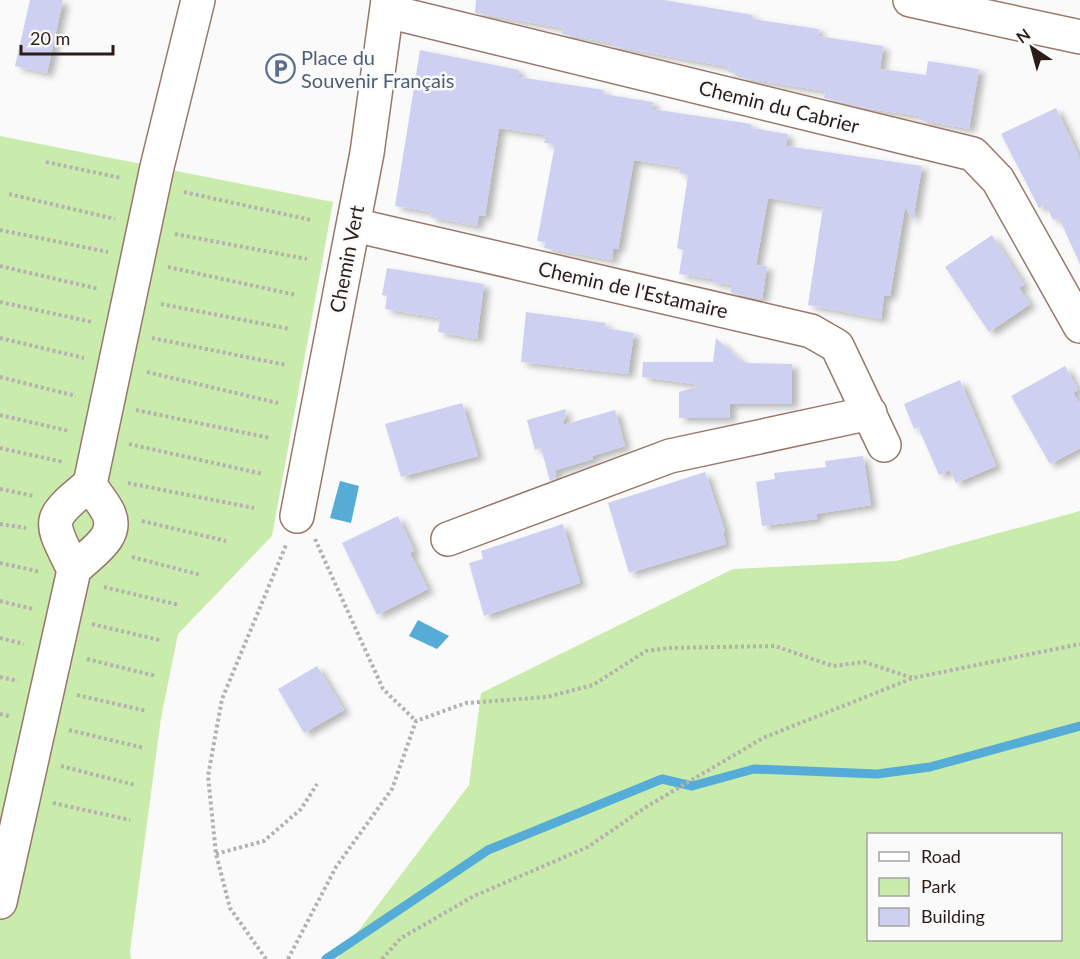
<svg xmlns="http://www.w3.org/2000/svg" width="1080" height="959" font-family="Lato,sans-serif">
<style>
.green{fill:#c9ebab;fill-rule:evenodd}
.water{fill:#54acd7}
.lines{fill:none;stroke-linecap:round;stroke-linejoin:round}
.stream{stroke:#54acd7;stroke-width:9}
.building{fill:#cdd0f1;filter:url(#shadow)}
.minor-casing{stroke:#99786b;stroke-width:36}
.path{stroke:#b5b1af;stroke-width:4;stroke-dasharray:3 3;stroke-linecap:butt}
.minor{stroke:#fff;stroke-width:33}
.labels{text-anchor:middle;stroke-width:5;stroke-linejoin:round;paint-order:stroke}
.service-label{font-size:20px;fill:#4e5e75;stroke:#fafafa;text-anchor:start}
.street-label{font-size:20px;fill:#2a1d18;stroke:#fafafa}
</style>
<defs>
<filter id="shadow"><feDropShadow dx="6" dy="4" stdDeviation="3" flood-color="#0004"/></filter>
</defs>
<rect width="100%" height="100%" fill="#fafafa"/>
<!-- green -->
<path class="green" d="M0,136L333,202L272,536L178,634L161,718L130,951L131,959H0Z
M1080,511V959H337L469,785L481,693L733,569L896,561ZM868,834H1060V940H868Z"/>
<!-- water -->
<path class="water" d="M340,481L359,486L351,523L330,518Z
M418,620L449,636L437,649L409,636Z"/>
<g class="lines">
<!-- stream -->
<path class="stream" d="M326,959L488,850L662,779L692,786L754,769L877,774L930,767L1080,726"/>
</g>
<!-- building -->
<path class="building" d="M30,0H63L47,73L15,66Z
M476,0H664L753,15L752,19L819,29L818,36L883,46L880,69L926,75L928,61L979,69L969,129L919,120L920,116L870,109L824,98L825,91L742,78V75L728,72L729,67L611,46V43L562,34L563,28L475,13Z
M420,50L519,70L518,77L604,90L603,94L653,102L652,109L751,124V128L788,134L786,146L922,166L913,220L905,207L890,296L884,295L881,319L808,305L823,207L768,198L756,265L767,266L762,299L731,293V285L712,282V279L679,274L683,250L677,248L688,175L679,173L680,167L634,160L618,249H613L612,260L544,248L545,242L537,241L555,144L544,143L546,135L499,128L485,216L479,215L477,226L430,217L431,212L395,206Z
M1056,108L1080,159V264L1059,218L1053,220L1046,205L1039,208L1001,134Z
M992,235L1024,285L1019,288L1030,304L989,332L945,267Z
M387,268L484,284L477,339L438,332L440,318L385,309L387,296L382,295Z
M526,312L606,323L605,328L634,333L628,374L521,362Z
M716,338L743,363L792,364V404H730V418H679V392L701,385L642,377L643,362H713Z
M1065,366L1078,390L1073,393L1080,404V448L1050,464L1011,396Z
M960,380L996,466L956,483L950,470L939,475L918,427L914,429L904,404Z
M462,403L478,456L401,477L385,424Z
M566,409L563,425L615,410L625,446L592,456L593,459L556,470L554,479L550,481L541,448L535,450L527,420Z
M863,456L871,505L816,514L817,519L762,526L756,482L775,479L774,473L826,467L825,461Z
M705,472L725,531L723,532L726,544L629,573L608,503Z
M398,516L414,551L410,553L428,589L377,615L342,543Z
M563,524L580,583L484,616L469,563L483,559L481,551Z
M317,666L344,710L304,733L278,689Z"/>
<g class="lines">
<defs>
<path id="minor" d="M910,0L1080,37
M387,11L973,154L998,180L1080,326
M354,225L811,331L837,346L884,445
M297,516L367,153L388,0
M448,539L670,456L870,413
M74,570C49,519 45,521 90,484
M0,902L74,570C88,554 121,538 108,512C103,502 95,494 90,484L157,167L198,0"/>
</defs>
<!-- minor casing -->
<use href="#minor" class="minor-casing"/>
<!-- path -->
<path class="path" d="M46,162L121,178
M184,192L311,220
M9,194L115,219
M0,230L108,252
M175,234L307,259
M0,266L99,289
M168,267L296,295
M0,302L92,322
M161,304L290,329
M0,338L84,358
M152,338L286,365
M147,372L278,403
M0,377L76,396
M136,410L270,438
M0,415L69,431
M129,444L263,474
M0,448L63,462
M128,483L254,508
M0,489L34,496
M142,521L226,541
M0,524L26,528
M315,539L383,689L416,721
M132,557L201,575
M0,563L41,572
M104,587L179,605
M0,601L33,609
M92,624L159,640
M0,638L24,644
M87,659L156,676
M0,677L18,681
M77,695L147,711
M0,714L9,716
M69,730L144,748
M61,766L135,785
M53,803L130,820
M216,854L264,841L301,809L317,784
M266,959L230,908L216,854L208,776L222,699L286,545
M288,959L336,867L392,789L416,721L466,703L547,697L593,685L646,651L669,648L775,646L833,666L864,662L913,678
M382,959L401,938L474,896L588,847L646,807L763,738L913,678L1080,644"/>
<!-- minor -->
<use href="#minor" class="minor"/>
</g>
<!-- icons -->
<defs>
<symbol id="parking-ring" viewBox="-11 -11 22 22"><circle r="9.5" fill="#fafafa" stroke="#5c6f8a" stroke-width="1.5"/><path d="M-3.5-5.5H1a3.5 3.5 0 0 1 0 7H-1V5.5H-3.5ZM-1-3.4V-.6H.8a1.4 1.4 0 0 0 0-2.8Z" fill="#5c6f8a"/></symbol>
</defs>
<g fill-rule="evenodd">
<use href="#parking-ring" x="264" y="52" width="33" height="33"/>
</g>
<g class="labels">
<!-- service labels -->
<g class="service-label">
<text x="301" y="65">Place du<tspan x="301" dy="23">Souvenir Français</tspan></text>
</g>
<!-- street labels -->
<g class="street-label">
<text transform="translate(779 107) rotate(14)" y="7">Chemin du Cabrier</text>
<text transform="translate(347 259) rotate(-79)" y="7">Chemin Vert</text>
<text transform="translate(633 290) rotate(13)" y="7">Chemin de l'Estamaire</text>
</g>
</g>
<!-- legend -->
<rect x="867" y="833" width="195" height="108" fill="#fafafa" stroke="#a7a2a0" stroke-width="1.5"/>
<rect x="879" y="852" width="30" height="9" fill="#ffffff" stroke="#a7a2a0" stroke-width="1.5"/>
<text x="921" y="863" font-size="18" fill="#2a1d18">Road</text>
<rect x="879" y="878" width="30" height="18" fill="#c9ebab" stroke="#a7a2a0" stroke-width="1.5"/>
<text x="921" y="893" font-size="18" fill="#2a1d18">Park</text>
<rect x="879" y="908" width="30" height="18" fill="#cdd0f1" stroke="#a7a2a0" stroke-width="1.5"/>
<text x="921" y="923" font-size="18" fill="#2a1d18">Building</text>
<!-- north arrow -->
<g transform="translate(1032 48) rotate(324)" stroke="#fafafa" stroke-width="4.5" paint-order="stroke">
<path d="M0-4.5L10 22L0 15L-10 22Z" fill="#2a1d18"/>
<text y="-9" font-size="16" font-weight="bold" text-anchor="middle" fill="#2a1d18">N</text>
</g>
<!-- scale -->
<path d="M21 45v9h92v-9" fill="none" stroke="#2a1d18" stroke-width="3"/>
<text x="30" y="45" font-size="18" fill="#2a1d18" stroke="#fafafa" stroke-width="4.5" paint-order="stroke">20 m</text>
</svg>
